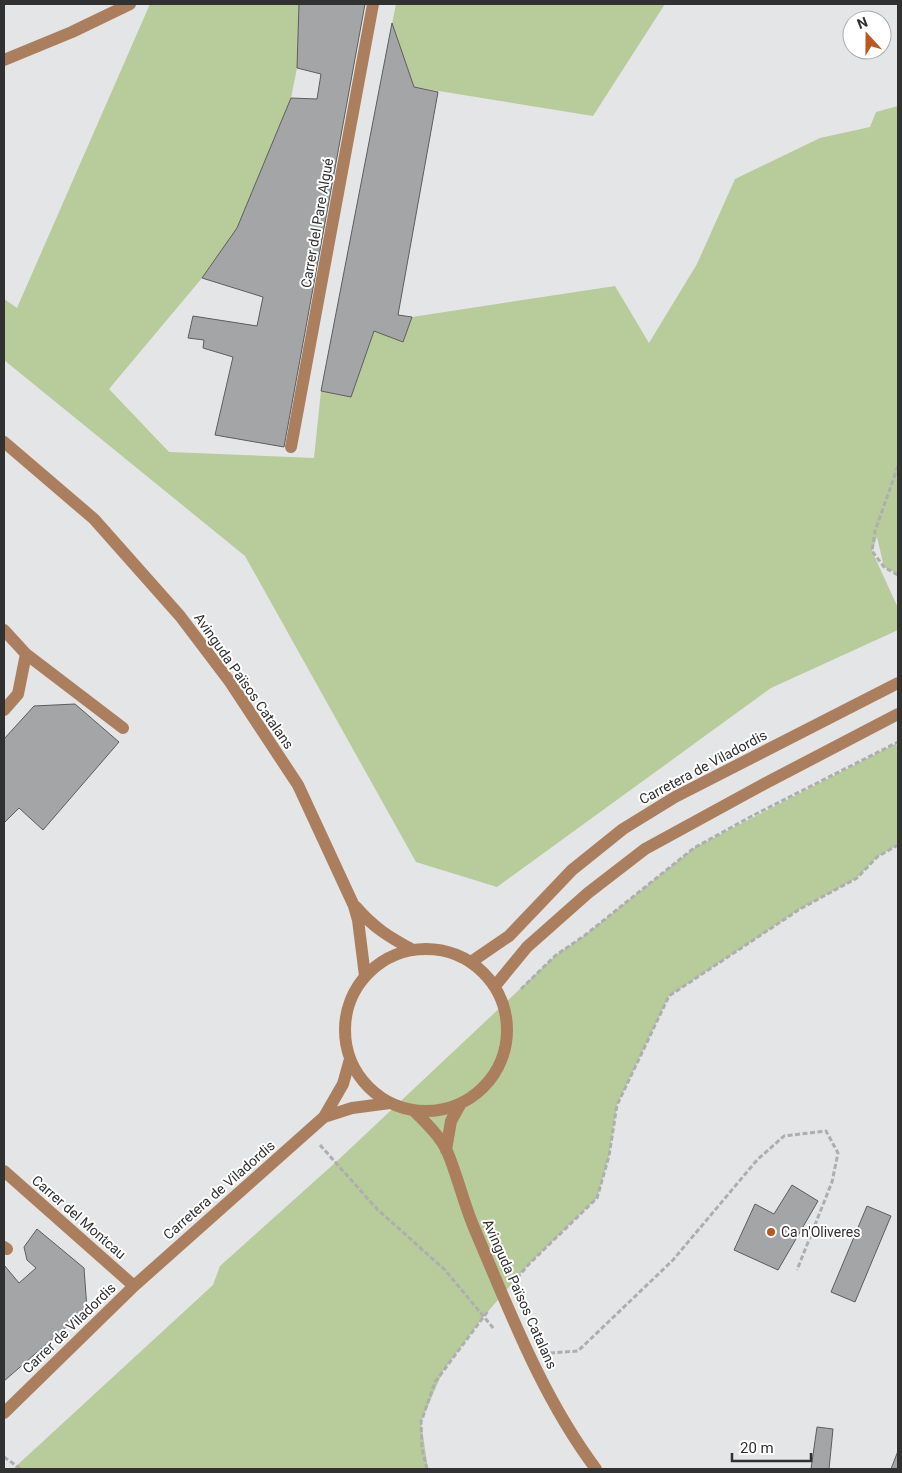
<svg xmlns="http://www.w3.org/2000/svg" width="902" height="1473" font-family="Roboto,sans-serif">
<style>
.green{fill:#b7cb9b}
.building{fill:#a4a5a6;stroke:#5d5d5e}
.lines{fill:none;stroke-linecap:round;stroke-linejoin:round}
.path{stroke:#aeaeaf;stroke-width:3;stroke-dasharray:5 2.5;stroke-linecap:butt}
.minor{stroke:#ab7f5e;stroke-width:12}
.poi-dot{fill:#bb5720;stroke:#fff;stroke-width:2}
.labels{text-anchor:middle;stroke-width:4;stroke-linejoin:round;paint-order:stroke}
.street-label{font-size:14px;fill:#313132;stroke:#fff}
.poi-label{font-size:14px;fill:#313132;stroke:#fff;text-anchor:start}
</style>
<rect width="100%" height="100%" fill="#e4e5e6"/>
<!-- green -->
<path class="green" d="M150,4H299L297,68L291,98L237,228L202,278L109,389L169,452L314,458L321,391L351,397L374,331L403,342L412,317L615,286L649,343L697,264L735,179L820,138L870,127L876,112L898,106V574L884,567L877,537L872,551L898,608V630L771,688L497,887L416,862L245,556L4,360V299L17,308Z
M396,4H665L593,116L414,87L392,24Z
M895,744L898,747V845L877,857L857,878L800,909L669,996L617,1105L609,1156L597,1198L529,1264L484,1316L443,1371L421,1422L428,1469H13L213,1285L220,1266L336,1162L556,955L584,936L694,848Z"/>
<!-- building -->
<path class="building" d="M299,4H365L284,447L215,435L233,357L203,348L204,340L188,338L193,316L257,326L263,297L202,278L237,228L291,98L317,99L321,74L297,68Z
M392,23L414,87L438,92L398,315L412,317L403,342L374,331L351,397L321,391Z
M75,704L119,742L43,830L19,808L4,823V739L34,706Z
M792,1185L818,1201L778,1270L734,1250L755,1204L774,1214Z
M867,1206L891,1216L855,1302L831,1292Z
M37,1229L84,1268L87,1309L4,1381V1265L19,1283L36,1268L27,1260L24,1247Z
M817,1427L833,1429L829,1469H811Z
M898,1451V1469H891Z"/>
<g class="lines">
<!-- path -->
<path class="path" d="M898,466L875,531L872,551L884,567L898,575
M521,989L556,955L584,936L694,848L752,816L898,742
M320,1145L377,1209L445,1270L494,1329
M517,1278L529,1264L597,1198L609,1156L617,1105L669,996L800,909L857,878L877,857L898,845
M550,1353L578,1351L673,1260L757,1160L784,1136L826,1131L838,1153L832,1182L797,1270
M4,1457L21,1469
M427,1469L422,1449L421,1422L435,1382L488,1311"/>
<!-- minor -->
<path class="minor" d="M4,60L72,32L130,4
M4,442L94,519L180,616L230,682L298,785L354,906L358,920L365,976
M291,447L373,4
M4,630L26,654L123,728
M4,710L18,694L26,654
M356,907C374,928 389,937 413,950
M345 1030a81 81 0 1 1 162 0a81 81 0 1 1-162 0Z
M471,962L509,936L572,870L623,829L675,797L898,683
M495,986L527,947L588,893L645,849L764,784L898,714
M413,1110C425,1122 440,1136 447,1151C458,1177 464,1205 475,1230C510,1312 542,1397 596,1469
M324,1117L352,1108L390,1103
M446,1150L451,1121L461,1103
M4,1171L134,1286
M4,1247L7,1249
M4,1413L134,1286L324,1117L343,1084L350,1059"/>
</g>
<!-- markers -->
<circle class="poi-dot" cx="771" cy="1232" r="5"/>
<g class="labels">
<!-- street labels -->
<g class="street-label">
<text transform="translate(317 223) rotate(-80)" y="5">Carrer del Pare Algué</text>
<text transform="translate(244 681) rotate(55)" y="5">Avinguda Països Catalans</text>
<text transform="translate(703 767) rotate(-28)" y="5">Carretera de Viladordis</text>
<text transform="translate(219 1190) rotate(-41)" y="5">Carretera de Viladordis</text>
<text transform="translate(79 1217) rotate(41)" y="5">Carrer del Montcau</text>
<text transform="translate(520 1294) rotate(66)" y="5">Avinguda Països Catalans</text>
<text transform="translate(69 1328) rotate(-44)" y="5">Carrer de Viladordis</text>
</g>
<!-- poi labels -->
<g class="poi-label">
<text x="781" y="1237">Ca n'Oliveres</text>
</g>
</g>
<!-- border -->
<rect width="902" height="1473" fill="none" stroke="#313132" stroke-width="10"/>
<!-- north arrow -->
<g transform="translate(867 35) rotate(339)"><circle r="24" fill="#ffffff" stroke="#adadad"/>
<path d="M0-4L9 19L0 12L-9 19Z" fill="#bb5720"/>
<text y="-8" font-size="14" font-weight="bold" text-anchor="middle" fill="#313132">N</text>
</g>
<!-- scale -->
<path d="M732 1453v8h79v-8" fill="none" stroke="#313132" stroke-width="2.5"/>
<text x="740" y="1453" font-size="15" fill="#313132" stroke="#ffffff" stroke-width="4" paint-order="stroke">20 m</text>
</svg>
